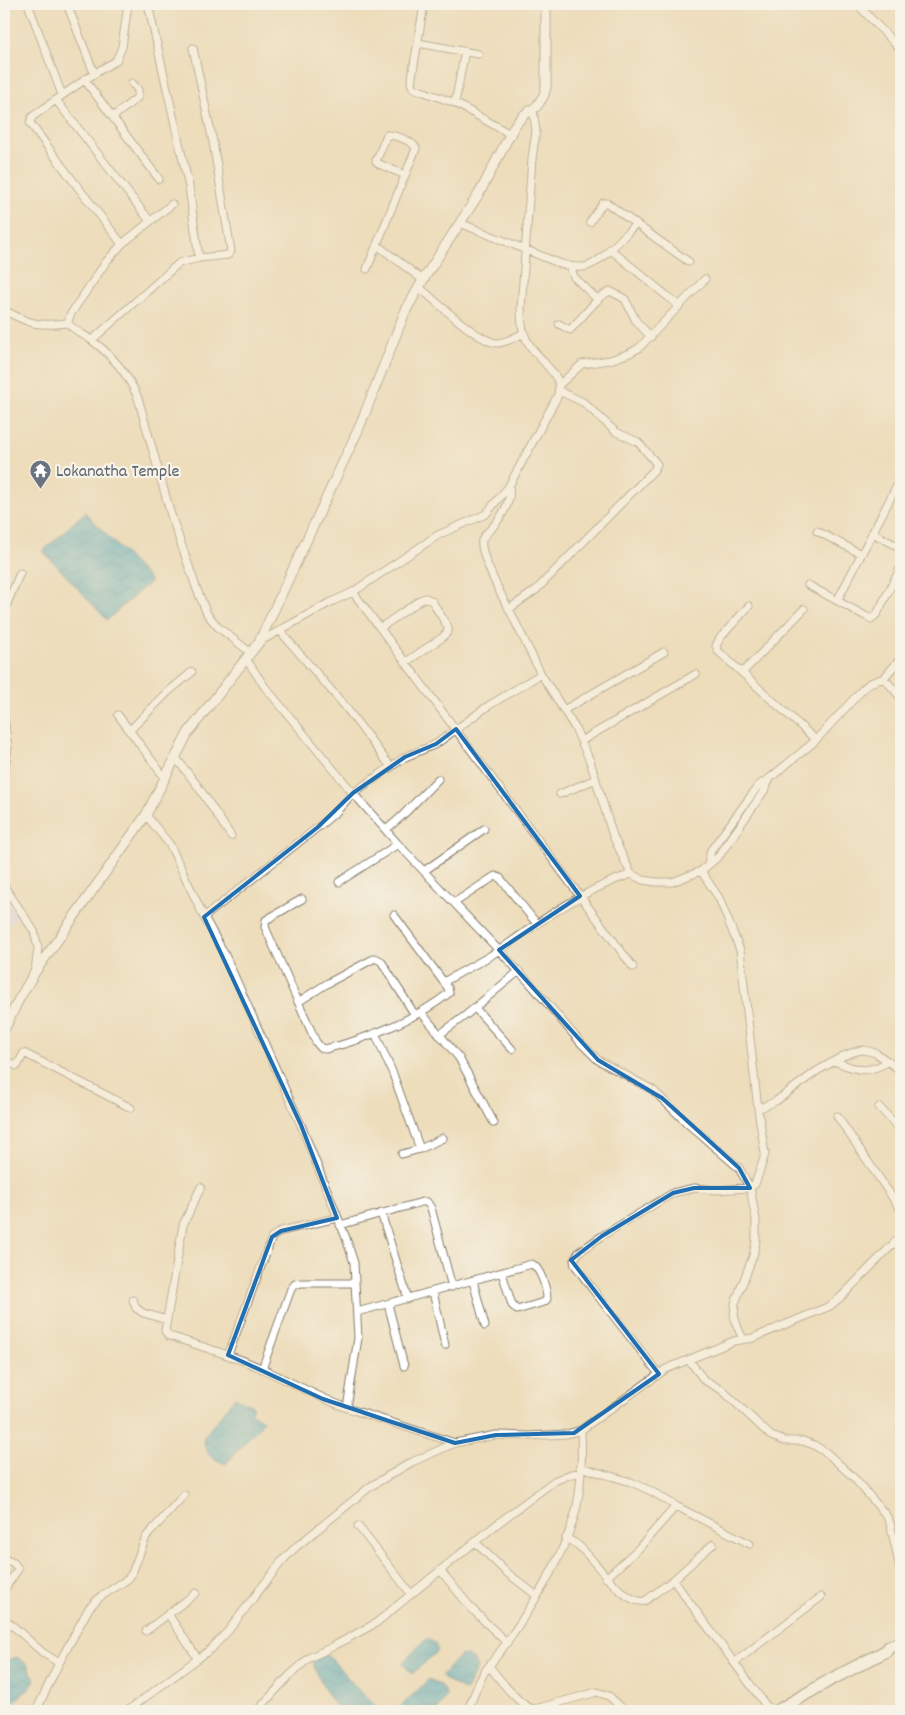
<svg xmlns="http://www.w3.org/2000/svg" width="905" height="1715" font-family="Dekko,sans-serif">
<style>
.built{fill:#d6d8f8}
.water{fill:url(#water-waves);stroke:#326372}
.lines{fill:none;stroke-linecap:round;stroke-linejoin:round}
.minor-casing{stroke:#847c6c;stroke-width:9}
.tertiary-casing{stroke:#847c6c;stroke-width:11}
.trunk-casing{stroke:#847c6c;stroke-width:14}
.minor{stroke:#fff;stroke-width:7}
.tertiary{stroke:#fff;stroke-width:9}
.trunk{stroke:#fff;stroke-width:11}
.marked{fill:none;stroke:#1f6fb2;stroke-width:4;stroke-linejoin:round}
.labels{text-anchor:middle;stroke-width:4.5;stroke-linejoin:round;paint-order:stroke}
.worship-label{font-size:18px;fill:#5b616d;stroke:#f7f3e8;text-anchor:start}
</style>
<defs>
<pattern id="water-waves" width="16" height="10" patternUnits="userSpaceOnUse" patternTransform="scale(1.25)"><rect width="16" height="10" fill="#48aac7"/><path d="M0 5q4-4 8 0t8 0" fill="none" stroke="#3b8aa1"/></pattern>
</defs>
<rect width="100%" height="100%" fill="#f7f3e8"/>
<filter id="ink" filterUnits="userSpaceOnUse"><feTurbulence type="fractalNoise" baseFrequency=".02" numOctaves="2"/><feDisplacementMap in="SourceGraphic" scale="10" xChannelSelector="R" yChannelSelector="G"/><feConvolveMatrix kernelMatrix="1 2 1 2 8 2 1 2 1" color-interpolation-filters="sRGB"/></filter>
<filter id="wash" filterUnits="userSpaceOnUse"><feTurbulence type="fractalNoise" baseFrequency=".0096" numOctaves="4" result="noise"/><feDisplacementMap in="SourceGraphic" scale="20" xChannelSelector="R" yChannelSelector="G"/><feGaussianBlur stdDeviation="1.12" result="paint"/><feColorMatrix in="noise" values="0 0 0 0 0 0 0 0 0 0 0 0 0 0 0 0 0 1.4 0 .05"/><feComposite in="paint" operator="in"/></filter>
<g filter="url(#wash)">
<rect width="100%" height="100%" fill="#edddbb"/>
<!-- built -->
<path class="built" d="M4,892L19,913L4,932Z"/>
<!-- water -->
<path class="water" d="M85,512L151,581L107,620L43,551Z
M235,1397L253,1406L251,1412L264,1421L226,1464C209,1458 207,1455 203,1438Z
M427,1638L435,1643L438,1651L412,1674L402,1663Z
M327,1654L357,1688L379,1709L376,1711H340C328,1696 319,1680 312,1661Z
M465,1655L473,1659L477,1668L466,1691L444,1679L442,1675L459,1656Z
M17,1657L27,1664L35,1679L30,1688L14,1702L4,1697V1663L6,1660Z
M429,1679L439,1684L447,1695L437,1711H399L397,1710Z"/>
</g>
<g filter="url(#ink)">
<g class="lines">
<defs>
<path id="minor" d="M28,4L62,95
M67,4L94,73
M148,4L189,187L199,258
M424,4L411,83L413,88L455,103L510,134
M857,4L901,50
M418,43L478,54
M84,79L159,179
M56,100L150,221
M455,103L465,51
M113,117L138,97V90L132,83
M172,204L122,244L106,262L70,315L68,323C73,330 83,334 90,339C111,354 128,374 138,398L171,515L196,587L207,614L218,627L251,653
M590,222L603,203H607L636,224
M460,223L561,264C569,266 579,269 588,266C603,261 624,235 636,224L689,262
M122,244L74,182L30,123L32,117C60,97 86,77 116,61L122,47L128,4
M377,245L423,280
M610,249L679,306
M570,266L574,277L598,300
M367,269L415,151L416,148C412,141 396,135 387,135L376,161L379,164L405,175
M419,287C435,300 479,343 498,343C507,342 516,337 524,333
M4,310C31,325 38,326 68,323
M559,324L570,330L600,297L610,291L625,299L636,321L651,337
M92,340L179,263L199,258L228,255L231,251L213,142L193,48
M559,385L582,364L610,360L630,353L639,348L705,279
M559,391L583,402L616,432L638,442L657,464L654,470L536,590L509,609L541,674L575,728L590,761L613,836L631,874
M817,531L861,554
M872,533L901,548
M808,585L871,619L877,614L901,567
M353,592L633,967
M837,601L901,478
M749,606L720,638L716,646L718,651L816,740
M509,609C502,597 479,553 482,540C484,535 488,532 492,528C502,516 512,502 509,486
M4,611L20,573
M380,628L422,599L426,598L432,601L448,627V631L443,637L406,662
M280,631L344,705L391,767
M259,642L327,604L353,592L438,535L486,514L509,486L558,395L559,385L557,379C548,363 529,351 524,333C521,325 521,317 521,309L532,159L536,131L533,109
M246,659L265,687L353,793L398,844L530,983L581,1043L598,1060L653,1090L687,1123L739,1168L750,1188L756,1220V1241L753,1256L735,1303L734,1315L737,1326L743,1339
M742,673L804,609
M884,678L901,698
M564,710L664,652
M118,715L165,778
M4,717L8,748L4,773
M129,731L168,692L192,672
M581,741L696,674
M176,758L197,785L231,836
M560,794L596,779
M146,815L170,845L204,917L225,955L301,1125L346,1238L354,1263L358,1338L347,1408L455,1443
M386,830L403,815L438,779
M708,864L711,850L759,785L770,778L814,742L863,689L870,683L884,678L901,658
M424,871L484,829
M339,882L398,844
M4,886L34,931L38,948L35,971
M302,899L266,920L265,927L316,1042L321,1048L325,1049C364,1040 417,1019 449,993L448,988L394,915
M454,903L495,876L500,878L537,924
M204,917L318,827L337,811L353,793L405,757L436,744L488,706L541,674
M444,982C462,971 483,961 501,949C542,920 583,890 631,874L643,880L656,882H672L701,871L719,856L766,788L770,778
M298,1002L328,983L375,958L381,961L415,1015
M475,1008L512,1049
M421,1012L459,1058L494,1123
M375,1033L393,1074L420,1149
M439,1035L466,1015L519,971
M4,1060L17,1066L24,1053L131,1108
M834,1061C857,1070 866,1075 889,1061
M879,1107L901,1130
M758,1109L776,1101L817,1071L843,1056L857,1051L864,1050L876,1053L901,1071
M837,1116L901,1210
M402,1154L420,1149L443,1138
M201,1187L183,1225L165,1331L169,1336L176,1338C205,1348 235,1356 263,1369C291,1382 318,1397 347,1408
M381,1213L408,1299
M340,1225L422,1202H427L431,1208L452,1287
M473,1281L485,1326
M433,1292L445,1345
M133,1300L136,1308L143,1313L167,1320
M388,1304L404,1366
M357,1312L532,1264C541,1269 547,1290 547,1299L544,1302L517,1310L512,1305L502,1273
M228,1355L272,1237L281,1231L337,1218
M689,1360L704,1380L722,1390L771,1436L785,1441H803L814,1445L828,1454L854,1478L886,1515L890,1523L901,1572
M262,1369L291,1289L295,1284L302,1283H355
M659,1374L591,1287L575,1265L574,1260L579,1252L602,1236L673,1193L694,1188L715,1190L750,1188L755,1184L760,1170L765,1154L758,1109L740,950L719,898L701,871
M580,1467L631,1482L651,1491L676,1506L750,1544
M358,1526L411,1594
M566,1538C571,1541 576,1543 580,1547C594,1559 624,1606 645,1601L673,1580L713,1544
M475,1542L505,1571L537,1596
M4,1559L14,1563L18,1569L4,1590
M440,1570L472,1609L507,1643
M606,1578L639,1548L676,1506
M673,1580L770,1711
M168,1614L198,1659
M4,1618L42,1652L59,1663
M146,1631L196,1593
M735,1662L821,1597
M489,1666C498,1677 521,1709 535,1709L597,1692L609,1696L625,1711
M36,1711L59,1663L89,1608L100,1597L128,1579L132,1573L146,1537L184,1495
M127,1711L211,1649L228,1631L282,1561L296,1547L371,1486L412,1462L455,1443L496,1435L530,1436L567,1434L581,1430L666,1369L734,1341L753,1338L830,1306L842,1296L901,1236
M257,1711L289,1676L309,1658L332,1647L376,1623L497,1524L554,1481L571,1474L580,1473
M467,1711C473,1699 477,1685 484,1673C491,1662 500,1653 507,1642C534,1603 562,1560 575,1514C582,1489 582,1456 581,1430"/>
<path id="tertiary" d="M4,1030L19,999L35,972L146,815L188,733L259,642L359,428L405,312L423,280L480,192L515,125L524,115L537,106L544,95L546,87V4"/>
<path id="trunk" d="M777,1711L830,1680L886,1651L889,1647L901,1642"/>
</defs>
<!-- minor casing -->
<use href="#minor" class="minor-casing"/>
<!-- tertiary casing -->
<use href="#tertiary" class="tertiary-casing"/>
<!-- trunk casing -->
<use href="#trunk" class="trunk-casing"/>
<!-- minor -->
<use href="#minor" class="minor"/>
<!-- tertiary -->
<use href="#tertiary" class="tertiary"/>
<!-- trunk -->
<use href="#trunk" class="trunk"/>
</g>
</g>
<!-- marked area -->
<path d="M0 0H905V1715H0ZM456,729L580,896L499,950L598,1060L662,1098L739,1168L750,1188H694L673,1193L602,1236L571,1260L659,1374L574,1433L496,1435L455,1443L323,1399L228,1355L272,1237L281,1231L337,1218L301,1125L204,917L318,827L353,793L405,757L436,744Z" fill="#edddbb" fill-opacity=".55" fill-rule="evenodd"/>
<path class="marked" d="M456,729L580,896L499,950L598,1060L662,1098L739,1168L750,1188H694L673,1193L602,1236L571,1260L659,1374L574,1433L496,1435L455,1443L323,1399L228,1355L272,1237L281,1231L337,1218L301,1125L204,917L318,827L353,793L405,757L436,744Z"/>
<!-- icons -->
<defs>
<symbol id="temple-pin" viewBox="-11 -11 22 30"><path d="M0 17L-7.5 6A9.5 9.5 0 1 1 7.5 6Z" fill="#6b7280" stroke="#f7f3e8"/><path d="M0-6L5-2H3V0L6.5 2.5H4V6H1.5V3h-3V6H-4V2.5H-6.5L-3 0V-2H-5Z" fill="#fff"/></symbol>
</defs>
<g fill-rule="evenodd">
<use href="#temple-pin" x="28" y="458" width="25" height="34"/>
</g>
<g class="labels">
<!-- worship labels -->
<g class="worship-label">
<text x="56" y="476">Lokanatha Temple</text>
</g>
</g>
<!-- margin -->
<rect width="905" height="1715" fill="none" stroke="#f7f3e8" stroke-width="20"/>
</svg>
